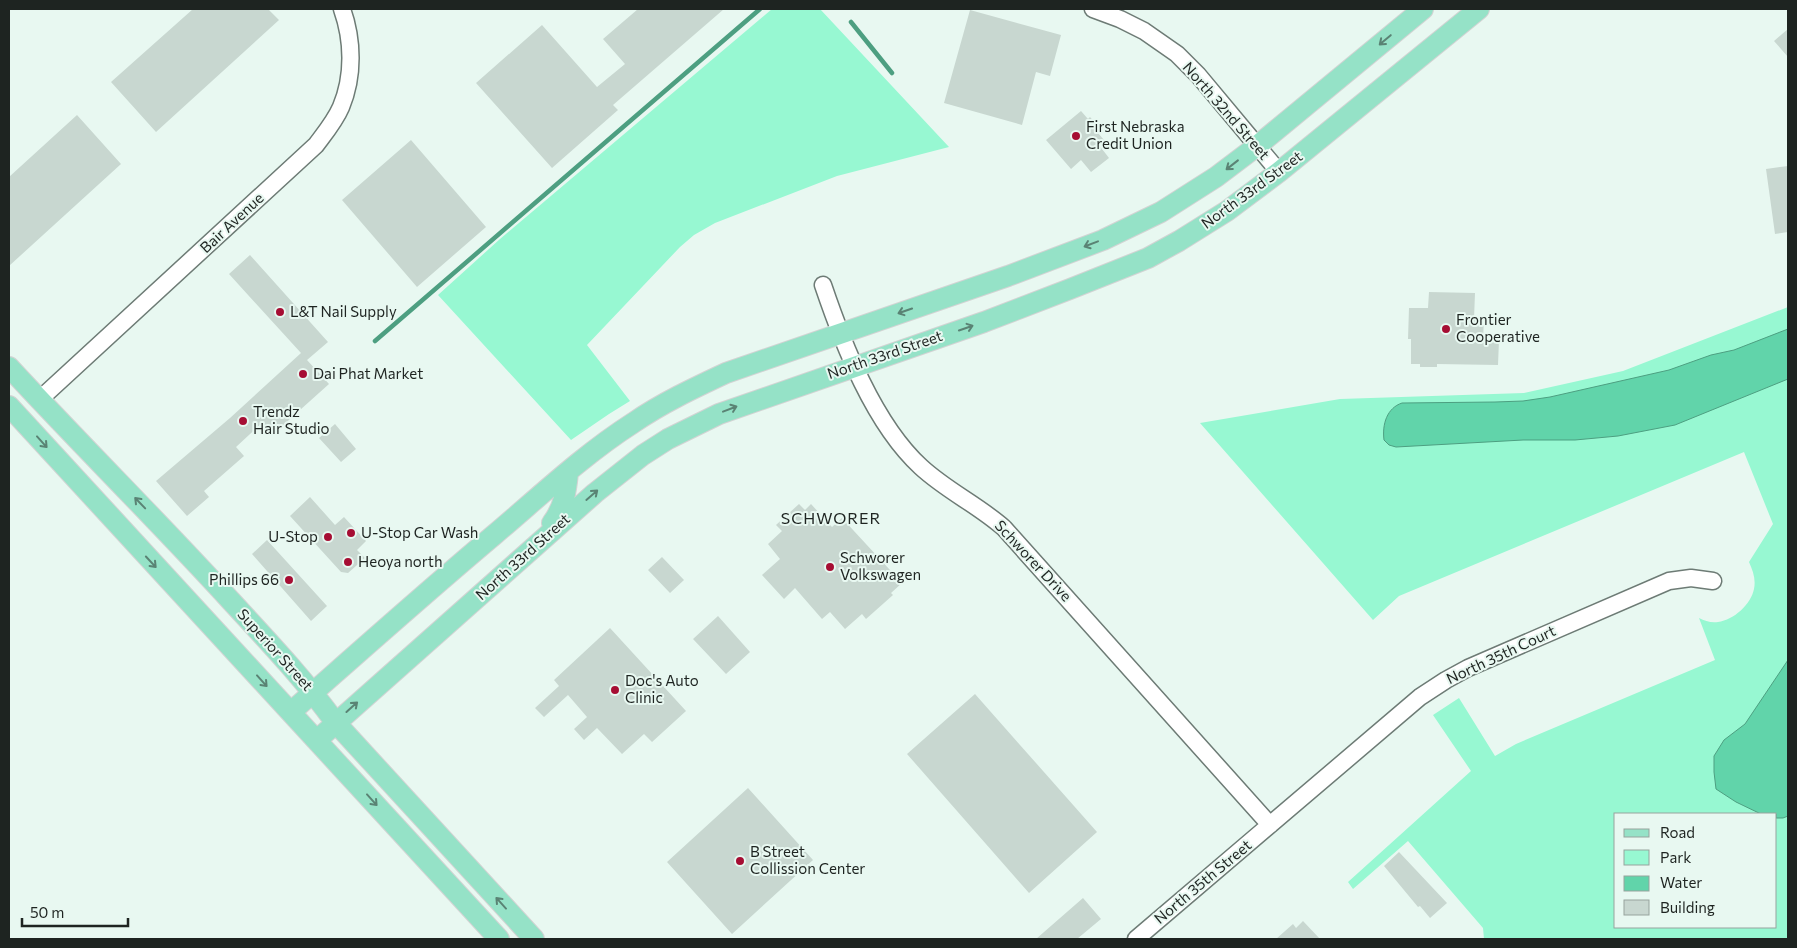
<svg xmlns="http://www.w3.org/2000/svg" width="1797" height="948" font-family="Commissioner,sans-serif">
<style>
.green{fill:#97f8d2;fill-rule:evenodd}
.water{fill:#61d4aa;stroke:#4d9f81}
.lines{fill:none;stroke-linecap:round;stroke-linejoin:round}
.stream{stroke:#4d9f81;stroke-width:4.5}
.building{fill:#c8d7d0}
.minor-casing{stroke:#6d7b75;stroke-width:19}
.major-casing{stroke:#d2d3d3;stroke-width:22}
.minor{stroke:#fff;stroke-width:16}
.major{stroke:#95e2c7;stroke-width:20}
.oneway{stroke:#5a8374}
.poi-dot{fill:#a60d33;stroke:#e8f8f1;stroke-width:2}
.labels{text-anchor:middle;stroke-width:4;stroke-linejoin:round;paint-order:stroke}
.street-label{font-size:15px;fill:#1e2421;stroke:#e8f8f1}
.poi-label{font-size:15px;fill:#1e2421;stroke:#e8f8f1;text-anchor:start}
.neighbourhood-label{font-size:16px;letter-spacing:1px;fill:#1e2421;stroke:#e8f8f1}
</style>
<rect width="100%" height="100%" fill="#e8f8f1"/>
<!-- green -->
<path class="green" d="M772,9H820L949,147L837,176L715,223L694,235L680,247L587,345L630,401L609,414L571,440L438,295L500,239Z
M1788,307V939H1484L1483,928L1408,841L1353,889L1348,882L1471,771L1433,715L1459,698L1495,756L1516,744L1715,660L1699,618C1705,621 1711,623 1718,622C1734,620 1751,604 1754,589C1756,579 1753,571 1749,562L1773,524L1744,452L1399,596L1373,620L1200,423L1340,399L1524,393L1623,371ZM1616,814H1776V927H1616Z"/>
<!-- water -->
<path class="water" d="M1788,329V379L1675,425L1618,436L1575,440H1523L1396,447L1389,445L1384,440C1382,424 1387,408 1402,403L1495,402L1523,401L1550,397L1669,370L1711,355L1734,350Z
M1788,660V816L1783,818H1776V814H1761L1736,802L1716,789L1714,772V756L1724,740L1745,724Z"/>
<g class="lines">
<!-- stream -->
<path class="stream" d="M851,22L892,73
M375,341L760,9"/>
</g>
<!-- building -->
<path class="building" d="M193,9H268L279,20L156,132L111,82Z
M638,9H724L613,105L618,110L552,168L476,83L542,25L597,87L625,64L603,39Z
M970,10L1061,35L1050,76L1036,72L1022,125L944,103Z
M1788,29V57L1774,41Z
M1081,111L1088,119L1090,117L1101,130L1098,133L1104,140L1099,145L1109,158L1091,172L1081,160L1071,169L1046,140Z
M77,115L121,164L9,266V177Z
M411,140L486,227L417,287L342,200Z
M1788,166V232L1775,234L1766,169Z
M250,255L328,342L307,360L329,384L271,436L261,424L236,447L244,456L204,491L209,497L187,516L156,481L230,418L301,353L229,274Z
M1429,292L1475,293L1474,319L1484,320L1483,339L1499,340L1498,365L1437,364V367H1420V364H1411V339H1408L1409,308H1428Z
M335,424L356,449L341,462L319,438Z
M310,497L335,525L344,517L366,541L357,550L365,558L348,573L341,572L290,516Z
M799,504L805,510L811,504L832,527L842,518L902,583L891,593L893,595L866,619L862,614L845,629L830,612L822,619L795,588L784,599L762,575L780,559L768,544L782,531L776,525Z
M267,540L327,606L311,621L252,554Z
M662,557L684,580L670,593L648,570Z
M718,616L750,652L726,674L693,639Z
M610,628L686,711L652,742L644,734L622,754L597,728L584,740L574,729L587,717L568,695L544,717L535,708L559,686L554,680Z
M975,694L1097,832L1029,893L907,754Z
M748,788L813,860L732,934L667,862Z
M1399,852L1447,903L1430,918L1420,906L1418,907L1384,866Z
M1083,898L1101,919L1077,939H1036Z
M1303,921L1320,939H1276L1293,924L1296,928Z"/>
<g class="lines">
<defs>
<path id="minor" d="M1093,9L1120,19L1144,31L1177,54L1198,75L1279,172
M823,285C843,344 874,424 921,467C947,491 978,505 1004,528L1270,825
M39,400L316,145C325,133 335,121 341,107C354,76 353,40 342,9
M1136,939L1420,697L1446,680L1468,668L1669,581L1691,578L1713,581"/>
<path id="major" d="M9,367C82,446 158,521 231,601C267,640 304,679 335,722L534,939
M9,406L499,939
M552,523C564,507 566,492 568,473
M291,712C358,653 425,593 494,535C539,497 583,455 633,423C662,403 694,388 726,373L1008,276L1103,240L1161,212L1216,177L1257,146L1423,9
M317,740L595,493L643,455L668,439L719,414L984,322L1070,289L1148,258L1179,241L1227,211L1279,172L1479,9"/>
</defs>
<!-- minor casing -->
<use href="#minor" class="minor-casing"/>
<!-- major casing -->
<use href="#major" class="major-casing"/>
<!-- minor -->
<use href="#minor" class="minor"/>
<!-- major -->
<use href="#major" class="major"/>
</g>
<!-- one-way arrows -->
<defs><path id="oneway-shaft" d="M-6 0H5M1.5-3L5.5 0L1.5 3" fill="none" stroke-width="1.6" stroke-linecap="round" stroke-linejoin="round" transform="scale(1.25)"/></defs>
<g class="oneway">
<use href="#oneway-shaft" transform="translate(1385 40) rotate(140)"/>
<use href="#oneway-shaft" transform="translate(1232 165) rotate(142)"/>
<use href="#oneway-shaft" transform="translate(1091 244) rotate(159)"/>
<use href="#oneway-shaft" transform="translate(905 311) rotate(161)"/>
<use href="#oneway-shaft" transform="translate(966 328) rotate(-19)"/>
<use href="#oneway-shaft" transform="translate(730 409) rotate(-21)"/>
<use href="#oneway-shaft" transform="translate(42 442) rotate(48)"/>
<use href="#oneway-shaft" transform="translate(592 495) rotate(-41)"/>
<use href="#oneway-shaft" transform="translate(140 503) rotate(-134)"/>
<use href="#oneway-shaft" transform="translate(151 562) rotate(47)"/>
<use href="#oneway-shaft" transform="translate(262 681) rotate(48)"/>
<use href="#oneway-shaft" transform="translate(352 707) rotate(-42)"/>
<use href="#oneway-shaft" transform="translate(372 800) rotate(48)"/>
<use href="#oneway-shaft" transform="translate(501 903) rotate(-132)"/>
</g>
<!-- markers -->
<g class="poi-dot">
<circle cx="1076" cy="136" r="5"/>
<circle cx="280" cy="312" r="5"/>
<circle cx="1446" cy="329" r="5"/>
<circle cx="303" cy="374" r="5"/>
<circle cx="243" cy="421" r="5"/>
<circle cx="351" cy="533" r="5"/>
<circle cx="328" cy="537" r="5"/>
<circle cx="348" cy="562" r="5"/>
<circle cx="830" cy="567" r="5"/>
<circle cx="289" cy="580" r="5"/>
<circle cx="615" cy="690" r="5"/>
<circle cx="740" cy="861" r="5"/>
</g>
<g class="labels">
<!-- street labels -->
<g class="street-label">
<text transform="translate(1226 111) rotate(49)" y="5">North 32nd Street</text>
<text transform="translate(1252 190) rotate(-36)" y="5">North 33rd Street</text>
<text transform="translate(232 223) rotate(-43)" y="5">Bair Avenue</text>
<text transform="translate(885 355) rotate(-19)" y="5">North 33rd Street</text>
<text transform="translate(523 557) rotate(-42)" y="5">North 33rd Street</text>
<text transform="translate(1033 561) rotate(47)" y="5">Schworer Drive</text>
<text transform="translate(275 650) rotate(48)" y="5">Superior Street</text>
<text transform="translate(1501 655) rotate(-25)" y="5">North 35th Court</text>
<text transform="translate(1203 882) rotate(-40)" y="5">North 35th Street</text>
</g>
<!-- poi labels -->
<g class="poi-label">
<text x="1086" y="132">First Nebraska<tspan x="1086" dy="17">Credit Union</tspan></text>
<text x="290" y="317">L&amp;T Nail Supply</text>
<text x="1456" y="325">Frontier<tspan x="1456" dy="17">Cooperative</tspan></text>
<text x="313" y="379">Dai Phat Market</text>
<text x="253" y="417">Trendz<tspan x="253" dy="17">Hair Studio</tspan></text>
<text x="361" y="538">U-Stop Car Wash</text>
<text x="318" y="542" text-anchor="end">U-Stop</text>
<text x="840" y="563">Schworer<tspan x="840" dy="17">Volkswagen</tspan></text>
<text x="358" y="567">Heoya north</text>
<text x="279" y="585" text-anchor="end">Phillips 66</text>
<text x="625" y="686">Doc's Auto<tspan x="625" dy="17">Clinic</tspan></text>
<text x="750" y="857">B Street<tspan x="750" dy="17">Collission Center</tspan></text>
</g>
<!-- neighbourhood labels -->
<g class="neighbourhood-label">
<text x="831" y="524">SCHWORER</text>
</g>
</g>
<!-- border -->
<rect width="1797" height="948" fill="none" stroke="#1e2421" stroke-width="20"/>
<!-- legend -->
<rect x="1614" y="813" width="162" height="115" fill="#e8f8f1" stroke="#97a39e"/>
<rect x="1624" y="829" width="25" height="8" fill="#95e2c7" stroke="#97a39e"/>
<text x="1660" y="838" font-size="15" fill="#1e2421">Road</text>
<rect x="1624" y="850" width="25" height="15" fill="#97f8d2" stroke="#97a39e"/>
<text x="1660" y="863" font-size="15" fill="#1e2421">Park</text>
<rect x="1624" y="876" width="25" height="15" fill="#61d4aa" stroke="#97a39e"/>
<text x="1660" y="888" font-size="15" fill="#1e2421">Water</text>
<rect x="1624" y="900" width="25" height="15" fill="#c8d7d0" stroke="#97a39e"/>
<text x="1660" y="913" font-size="15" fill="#1e2421">Building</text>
<!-- scale -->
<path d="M22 918v8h106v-8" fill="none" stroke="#1e2421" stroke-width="2.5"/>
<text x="30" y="918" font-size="15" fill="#1e2421" stroke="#e8f8f1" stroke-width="4" paint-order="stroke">50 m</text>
</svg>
